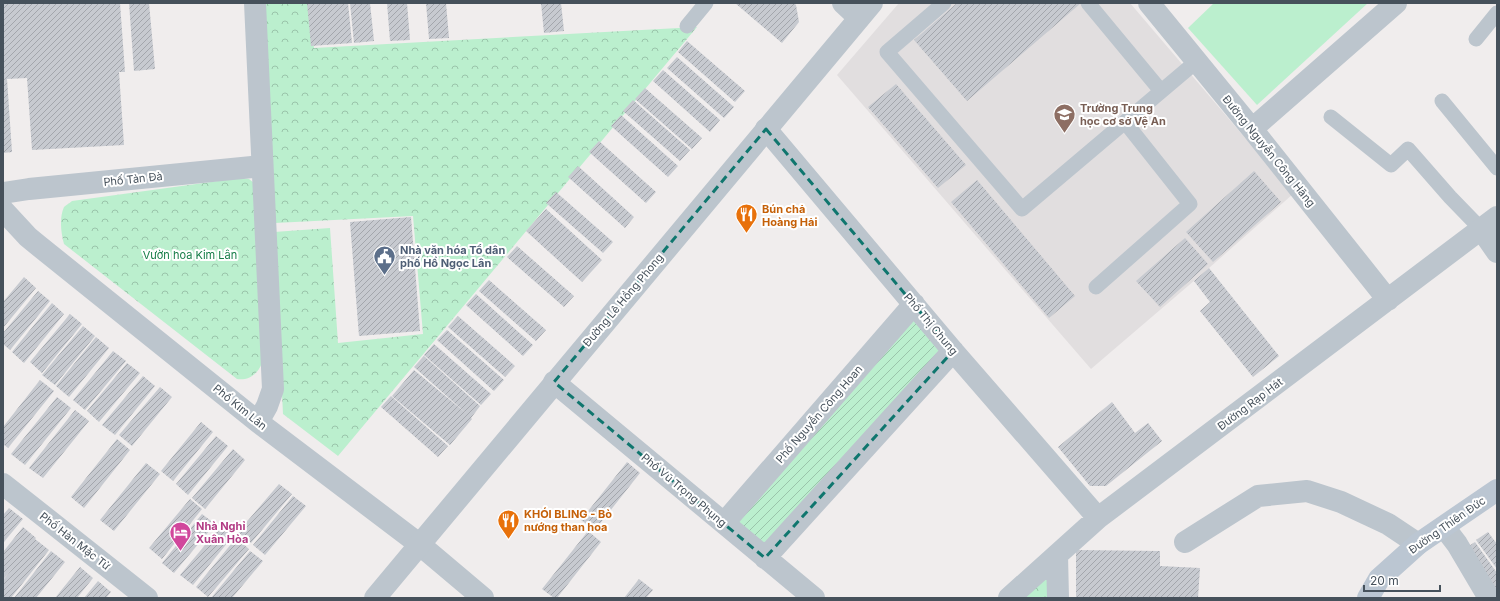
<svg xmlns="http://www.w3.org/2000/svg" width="1500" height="601" font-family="Inter,sans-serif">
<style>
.education{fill:#e1dedf}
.park{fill:url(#park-crowns)}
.garden{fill:url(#garden-furrows)}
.pitch{fill:#bbefce}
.building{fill:url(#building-hatch)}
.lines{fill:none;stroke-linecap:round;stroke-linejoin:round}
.service{stroke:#bcc5cd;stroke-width:15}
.minor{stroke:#bcc5cd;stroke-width:22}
.tertiary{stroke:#bcc5cd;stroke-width:22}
.secondary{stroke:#bbc6d2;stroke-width:22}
.marked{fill:none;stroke:#0f766e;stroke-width:3;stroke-dasharray:8 5;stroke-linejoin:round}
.labels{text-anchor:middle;stroke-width:4;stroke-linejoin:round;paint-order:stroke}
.education-label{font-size:11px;font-weight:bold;fill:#785e54;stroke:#fff;text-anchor:start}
.street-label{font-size:11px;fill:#46515b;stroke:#fff}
.food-label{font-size:11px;font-weight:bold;fill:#c56008;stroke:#fff;text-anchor:start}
.service-label{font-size:11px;font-weight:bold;fill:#4e5e75;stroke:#fff;text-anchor:start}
.park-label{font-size:11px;fill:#167d48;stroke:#fff}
.hotel-label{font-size:11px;font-weight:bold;fill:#b23c85;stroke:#fff;text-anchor:start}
</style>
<defs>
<pattern id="park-crowns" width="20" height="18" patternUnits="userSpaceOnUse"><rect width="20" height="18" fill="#bbefce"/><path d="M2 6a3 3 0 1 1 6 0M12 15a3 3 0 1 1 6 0" fill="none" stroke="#9ac4aa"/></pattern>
<pattern id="garden-furrows" width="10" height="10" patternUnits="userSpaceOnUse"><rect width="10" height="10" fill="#bbefce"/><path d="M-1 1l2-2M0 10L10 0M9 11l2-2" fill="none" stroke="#9ac4aa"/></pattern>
<pattern id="building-hatch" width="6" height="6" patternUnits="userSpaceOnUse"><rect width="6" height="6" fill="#c7cad0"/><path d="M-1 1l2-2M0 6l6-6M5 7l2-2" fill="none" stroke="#a3a6ac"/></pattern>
</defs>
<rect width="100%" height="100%" fill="#f0eded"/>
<!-- education -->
<path class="education" d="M899,3H1130L1293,194L1209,268L1091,369L837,75Z"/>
<!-- park -->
<path class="park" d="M262,3H309L314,48L697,27L338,456L283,414L274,232L330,228L338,343L423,334L413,216L275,223Z
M240,178L249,179L254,183L262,363C258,374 248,381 237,379L64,244C61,233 59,218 64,207C66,205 70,203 72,201Z
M1050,572V598H1024Z"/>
<!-- garden -->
<path class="garden" d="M913,315L945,352L764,544L736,523Z"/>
<!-- pitch -->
<path class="pitch" d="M1214,3H1368L1257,105L1188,28Z"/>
<!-- building -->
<path class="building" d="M21,3H120L125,72H119L124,145L32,150L27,78L7,79L12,152L3,153V4Z
M129,3H149L155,69L134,71Z
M307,3H348L352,43L311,46Z
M350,3H370L374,41L354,43Z
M387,3H407L410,40L390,41Z
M426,3H446L449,38L429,39Z
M541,3H561L564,31L544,33Z
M735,3H794L796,5L799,22L782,43Z
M957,3H1081L967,101L914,40Z
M687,41L745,91L735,102L678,52Z
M677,57L734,107L724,118L667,68Z
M663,70L720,120L710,132L653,81Z
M896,84L966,165L938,188L868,107Z
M645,88L702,138L692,149L635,99Z
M633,100L690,150L680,161L623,111Z
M621,115L678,166L668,177L611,126Z
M599,141L656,192L646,203L589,152Z
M578,166L634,217L625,228L568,177Z
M1254,171L1281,202L1213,262L1186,232Z
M977,180L1075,296L1049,318L951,202Z
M556,192L613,242L603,253L546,203Z
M546,209L602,260L582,282L526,231Z
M411,217L420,331L359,336L350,222Z
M1185,238L1208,264L1160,307L1136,281Z
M517,246L574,296L564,307L507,257Z
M1209,268L1279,356L1253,377L1200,311L1210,302L1194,281Z
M24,277L36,288L3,328V302Z
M489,280L546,330L536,341L479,291Z
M38,291L50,301L10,350L3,344V333Z
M476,294L533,345L523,356L466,305Z
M52,303L64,314L24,363L12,352Z
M70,314L82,324L42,373L30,362Z
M458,316L515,366L505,377L448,327Z
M83,326L95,336L55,385L42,375Z
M447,330L504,380L494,391L437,340Z
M96,337L109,348L69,397L56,386Z
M434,344L491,394L481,405L424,355Z
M113,351L126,361L85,410L73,400Z
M424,356L480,406L471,418L472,419L450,445L392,396L414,370L467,414L414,367Z
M127,363L140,373L99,422L87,411Z
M143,376L155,386L115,435L102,425Z
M40,380L54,391L8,448L3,444V427Z
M160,387L172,397L132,446L119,435Z
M391,396L448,446L438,457L381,407Z
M57,397L71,408L25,465L11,454Z
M1112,402L1135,433L1148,423L1162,441L1106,486H1090L1058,447Z
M75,410L89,421L43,478L29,468Z
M201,422L213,432L173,481L161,471Z
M216,436L228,446L188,495L176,484Z
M117,439L130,450L84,508L71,497Z
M233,449L245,460L205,509L192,498Z
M627,462L640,473L595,530L581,520Z
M146,463L160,474L114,531L100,520Z
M279,484L292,494L251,543L238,532Z
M293,496L306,506L265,555L253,545Z
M190,499L202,509L162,559L149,548Z
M9,508L23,519L3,543V515Z
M202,514L215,524L174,573L162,563Z
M221,526L233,536L193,585L180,575Z
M23,527L36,538L35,539L49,550L11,598H3V580L14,567L3,579V552Z
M588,531L601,542L557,598H554L542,589Z
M1488,532L1497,544V569L1476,540Z
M236,538L249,549L208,597L196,587Z
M1475,542L1497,573V598L1463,550Z
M1076,550L1160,551V566L1200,568L1198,598H1076Z
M51,551L65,562L36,598H14Z
M250,551L263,561L232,598H211Z
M80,567L93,578L77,598H55Z
M639,579L653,590L646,598H624Z
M98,581L111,592L106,598H84Z"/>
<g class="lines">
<!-- service -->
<path class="service" d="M944,3L887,52L1022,209L1197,61
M1088,3L1161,91
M687,26L706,3
M1476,39L1497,13
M1442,101L1497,168
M1331,117L1391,165L1408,149L1450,197L1481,229
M1096,287L1190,204L1125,122"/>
<!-- minor -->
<path class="minor" d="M255,3L273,389L267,406L258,422
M843,3L859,18
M1149,3L1252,129L1388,300
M766,129L953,351L1098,518
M1252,129L1396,3
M3,193L29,189L262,166
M3,210L28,237L39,246L258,422L419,544L483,598
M1481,229L1497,252
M554,382L814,598
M3,484L147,598
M724,523L914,304
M1444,527L1457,544L1489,598
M1185,542L1258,496L1307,491L1341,502L1388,524L1418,544
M1057,555L1058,598
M765,558L953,351
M1009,598L1098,518L1497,217"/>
<!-- tertiary -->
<path class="tertiary" d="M375,598L872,3"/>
<!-- secondary -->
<path class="secondary" d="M1368,598L1379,579L1418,544L1497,490"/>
</g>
<!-- marked area -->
<path class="marked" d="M766,129L953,351L765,558L554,382Z"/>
<!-- icons -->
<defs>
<symbol id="school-pin" viewBox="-11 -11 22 30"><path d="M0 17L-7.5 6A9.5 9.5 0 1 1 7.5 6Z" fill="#8d6e63" stroke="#fff"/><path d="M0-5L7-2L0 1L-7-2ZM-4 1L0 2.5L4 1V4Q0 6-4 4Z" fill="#fff"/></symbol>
<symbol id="restaurant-pin" viewBox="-11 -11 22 30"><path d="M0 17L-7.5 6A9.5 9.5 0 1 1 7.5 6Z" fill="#e8710a" stroke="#fff"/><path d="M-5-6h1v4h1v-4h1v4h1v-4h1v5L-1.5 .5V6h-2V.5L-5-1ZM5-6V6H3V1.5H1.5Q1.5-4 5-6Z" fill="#fff"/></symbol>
<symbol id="civic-pin" viewBox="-11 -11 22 30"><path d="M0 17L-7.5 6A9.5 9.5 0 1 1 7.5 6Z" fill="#5c6f8a" stroke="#fff"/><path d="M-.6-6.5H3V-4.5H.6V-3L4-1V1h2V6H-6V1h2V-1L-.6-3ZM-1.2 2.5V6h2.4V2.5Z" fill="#fff"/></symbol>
<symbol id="hotel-pin" viewBox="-11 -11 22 30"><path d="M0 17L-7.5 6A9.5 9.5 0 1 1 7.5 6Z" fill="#d1479c" stroke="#fff"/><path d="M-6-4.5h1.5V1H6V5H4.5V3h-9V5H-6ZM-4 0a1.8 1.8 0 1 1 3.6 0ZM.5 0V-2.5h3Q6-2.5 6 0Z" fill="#fff"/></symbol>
</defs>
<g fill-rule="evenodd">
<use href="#school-pin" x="1052" y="102" width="25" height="34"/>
<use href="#restaurant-pin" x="734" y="202" width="25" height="34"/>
<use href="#civic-pin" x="372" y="244" width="25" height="34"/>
<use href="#restaurant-pin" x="496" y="508" width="25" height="34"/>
<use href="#hotel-pin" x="168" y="520" width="25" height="34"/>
</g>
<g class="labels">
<!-- education labels -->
<g class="education-label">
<text x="1080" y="112">Trường Trung<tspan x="1080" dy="13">học cơ sở Vệ An</tspan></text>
</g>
<!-- street labels -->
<g class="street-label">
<text transform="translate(1269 151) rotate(51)" y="4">Đường Nguyễn Công Hãng</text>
<text transform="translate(133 179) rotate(-6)" y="4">Phố Tản Đà</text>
<text transform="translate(623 300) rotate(-50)" y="4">Đường Lê Hồng Phong</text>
<text transform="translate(931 324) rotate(50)" y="4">Phố Thị Chung</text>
<text transform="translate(1250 404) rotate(-37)" y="4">Đường Rạp Hát</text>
<text transform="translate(240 407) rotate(39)" y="4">Phố Kim Lân</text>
<text transform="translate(819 414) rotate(-49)" y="4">Phố Nguyễn Công Hoan</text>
<text transform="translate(684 490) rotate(40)" y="4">Phố Vũ Trọng Phụng</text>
<text transform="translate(1447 525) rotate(-35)" y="4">Đường Thiên Đức</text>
<text transform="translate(75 541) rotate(38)" y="4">Phố Hàn Mặc Tử</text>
</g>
<!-- food labels -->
<g class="food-label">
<text x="762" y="213">Bún chả<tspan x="762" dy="13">Hoàng Hải</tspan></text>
<text x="524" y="518">KHÓI BLING - Bò<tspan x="524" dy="13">nướng than hoa</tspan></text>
</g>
<!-- service labels -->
<g class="service-label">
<text x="400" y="254">Nhà văn hóa Tổ dân<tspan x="400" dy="13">phố Hồ Ngọc Lân</tspan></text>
</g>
<!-- park labels -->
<g class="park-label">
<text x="190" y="259">Vườn hoa Kim Lân</text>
</g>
<!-- hotel labels -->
<g class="hotel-label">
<text x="196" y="530">Nhà Nghỉ<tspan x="196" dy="13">Xuân Hòa</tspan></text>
</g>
</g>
<!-- border -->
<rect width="1500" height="601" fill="none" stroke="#46515b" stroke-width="8"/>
<!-- scale -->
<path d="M1364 585v6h76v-6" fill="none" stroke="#46515b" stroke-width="2"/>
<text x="1370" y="585" font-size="12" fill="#46515b" stroke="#ffffff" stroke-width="3" paint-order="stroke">20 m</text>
</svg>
